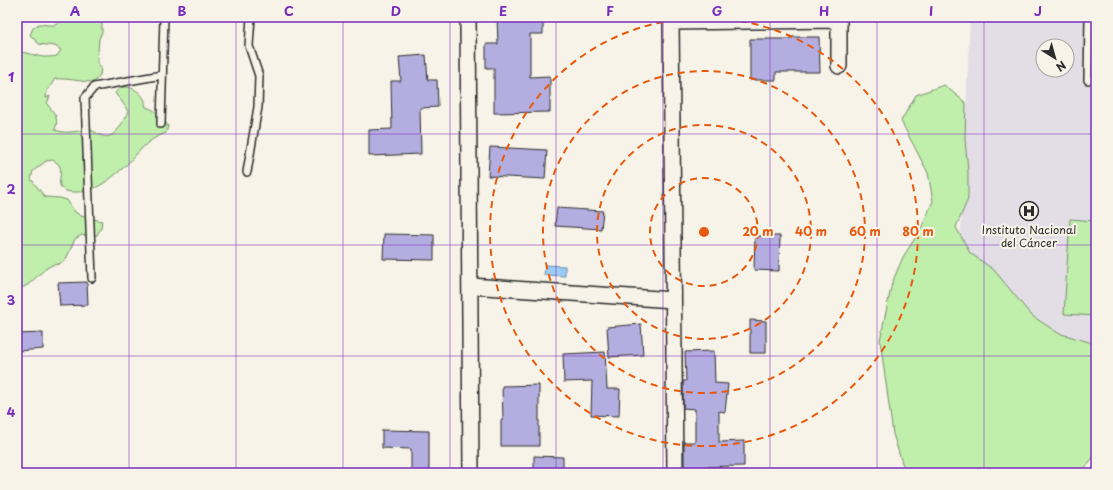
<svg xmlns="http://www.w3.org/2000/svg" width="1113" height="490" font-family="'Playpen Sans',sans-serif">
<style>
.built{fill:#e3dee6;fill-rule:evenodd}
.green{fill:#c0eeab;stroke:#768c6b}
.water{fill:#9accf7;stroke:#6e8ca5}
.building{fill:#b4aee0;stroke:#2b2b2b}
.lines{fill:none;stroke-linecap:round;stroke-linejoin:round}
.lane-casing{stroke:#2b2b2b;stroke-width:10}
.street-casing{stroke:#2b2b2b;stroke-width:18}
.lane{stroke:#f7f3e8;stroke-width:7}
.street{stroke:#f7f3e8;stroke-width:15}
.grid{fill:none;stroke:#7b2cbf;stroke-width:1;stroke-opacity:0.55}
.ring{fill:none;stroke:#e8590c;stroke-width:2;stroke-dasharray:7 5}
.labels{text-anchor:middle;stroke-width:4;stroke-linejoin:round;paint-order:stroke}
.poi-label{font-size:11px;fill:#2b2b2b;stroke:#f7f3e8}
.centre{fill:#e8590c;stroke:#f7f3e8;stroke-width:2}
.ring-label{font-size:12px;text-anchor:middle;font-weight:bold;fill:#e8590c;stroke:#f7f3e8;stroke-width:4;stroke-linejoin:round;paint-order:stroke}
.neatline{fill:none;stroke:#7b2cbf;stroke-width:1.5}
.grid-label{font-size:13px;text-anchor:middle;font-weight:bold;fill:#7b2cbf}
</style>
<rect width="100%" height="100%" fill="#f7f3e8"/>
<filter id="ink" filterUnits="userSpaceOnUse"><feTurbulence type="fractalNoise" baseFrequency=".025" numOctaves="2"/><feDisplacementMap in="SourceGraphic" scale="8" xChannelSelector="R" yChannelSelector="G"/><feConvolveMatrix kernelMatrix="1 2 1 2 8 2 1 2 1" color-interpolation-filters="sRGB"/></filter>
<g filter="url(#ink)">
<!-- built -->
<path class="built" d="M970,17H1096V372L958,295ZM1043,46H1067V70H1043Z"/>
<!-- green -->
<path class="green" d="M63,17H99L102,24V32L99,39L97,62L101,67L100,75L94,82C81,82 68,78 55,79L47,91L46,98L50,96L47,104C55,114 59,117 55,130C69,135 76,130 89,130C94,130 98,135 103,136C116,140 123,120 128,112C125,104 119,99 115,93C117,91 118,89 120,88C129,84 142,92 145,101C145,103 145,105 146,107C158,111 161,116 168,126L166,133C144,140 139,154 123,168C114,176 102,186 90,190C86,192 80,192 75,192C72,192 68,192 66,191C54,186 63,175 60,167C59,164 56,162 53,160L46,161L33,171L31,179L45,197L60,198L67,200L75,212L81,216L102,221L101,228L97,235L90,237L82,235L75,239L66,259L59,264L52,265L45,269L29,284L22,288L17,285V53C26,51 34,56 43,57C48,57 52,57 57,56L61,50L55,46L39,44L30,35L33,28L39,24C50,25 58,28 63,17Z
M944,85L966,103L965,140L968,170V199L956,227L970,253L994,270L1031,315L1058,333L1096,344V456H1094L1081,473H907L902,463L893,434L880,340L892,283L903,257L921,229L933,201L928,173L901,121L916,95Z
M1070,219L1096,221V316L1064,314Z"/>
<!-- water -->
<path class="water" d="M545,265L565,266V276L544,275Z"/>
<!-- building -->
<path class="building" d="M497,17H543V34H530V77L550,76V112L494,113V68H486V44H498Z
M790,37H819L820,72H776V80H750V39H790Z
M426,55L428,80H437L438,107L420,108L421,154L369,156V130L392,129L391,81H401L399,57Z
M490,147L547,150L545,179L488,176Z
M557,208L603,211L601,229L555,226Z
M384,234L434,235V260L383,259Z
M755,236H780L779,271L754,270Z
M87,282L88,305L60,306L58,283Z
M750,320L766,321V353H750Z
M641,324L643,355L609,357L607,327Z
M43,333V349L17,351V334Z
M714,351L715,383L728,384L725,412L719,411V442L744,441V466L684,467V442H695V409L683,408V381H686L685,352Z
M605,352L607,389H620L619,416L591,415L592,381L564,382L563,354Z
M539,385V446H501V420H503L502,386Z
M382,430L429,431V473H411V449L382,448Z
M534,456L563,457V473H534Z"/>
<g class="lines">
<defs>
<path id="lane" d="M1088,80L1089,17
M161,124L164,17
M247,172L258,107L259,76L249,46L251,17
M92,278L85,98L94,87L162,75"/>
<path id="street" d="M468,17L471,473
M671,17L675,473
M839,17V66
M671,22L839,20
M470,286L673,300"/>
</defs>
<!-- lane casing -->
<use href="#lane" class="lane-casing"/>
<!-- street casing -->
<use href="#street" class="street-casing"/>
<!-- lane -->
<use href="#lane" class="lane"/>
<!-- street -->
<use href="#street" class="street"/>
</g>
</g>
<!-- grid -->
<path class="grid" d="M129,17V473M236,17V473M343,17V473M450,17V473M556,17V473M663,17V473M770,17V473M877,17V473M984,17V473M17,134H1096M17,245H1096M17,356H1096"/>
<!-- distance rings -->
<g class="ring">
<circle cx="704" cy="232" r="54"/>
<circle cx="704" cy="232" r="107"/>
<circle cx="704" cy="232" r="161"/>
<circle cx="704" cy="232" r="214"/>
</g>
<!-- icons -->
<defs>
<symbol id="hospital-ring" viewBox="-11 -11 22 22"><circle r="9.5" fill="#f7f3e8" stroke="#2b2b2b" stroke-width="1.5"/><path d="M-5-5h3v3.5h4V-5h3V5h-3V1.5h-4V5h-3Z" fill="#2b2b2b"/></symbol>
</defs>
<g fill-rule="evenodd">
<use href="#hospital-ring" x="1018" y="200" width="22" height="22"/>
</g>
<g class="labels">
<!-- poi labels -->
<g class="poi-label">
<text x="1029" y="234">Instituto Nacional<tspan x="1029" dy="13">del Cáncer</tspan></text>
</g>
</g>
<circle cx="704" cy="232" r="6" class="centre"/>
<g class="ring-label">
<text x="758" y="236">20 m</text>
<text x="811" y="236">40 m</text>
<text x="865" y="236">60 m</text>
<text x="918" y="236">80 m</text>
</g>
<!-- margin -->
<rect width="1113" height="490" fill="none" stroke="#f7f3e8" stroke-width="44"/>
<!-- north arrow -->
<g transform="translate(1055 58) rotate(143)"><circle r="19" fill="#f7f3e8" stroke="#a5a39c"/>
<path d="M0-3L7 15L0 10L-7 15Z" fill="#2b2b2b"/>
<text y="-6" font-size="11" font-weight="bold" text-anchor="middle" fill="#2b2b2b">N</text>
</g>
<rect x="22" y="22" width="1069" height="446" class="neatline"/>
<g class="grid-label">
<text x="75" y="16">A</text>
<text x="182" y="16">B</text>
<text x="289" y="16">C</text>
<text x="396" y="16">D</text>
<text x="503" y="16">E</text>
<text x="610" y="16">F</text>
<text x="717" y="16">G</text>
<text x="824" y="16">H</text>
<text x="931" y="16">I</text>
<text x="1038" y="16">J</text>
<text x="11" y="82">1</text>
<text x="11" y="194">2</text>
<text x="11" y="305">3</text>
<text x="11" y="417">4</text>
</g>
</svg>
